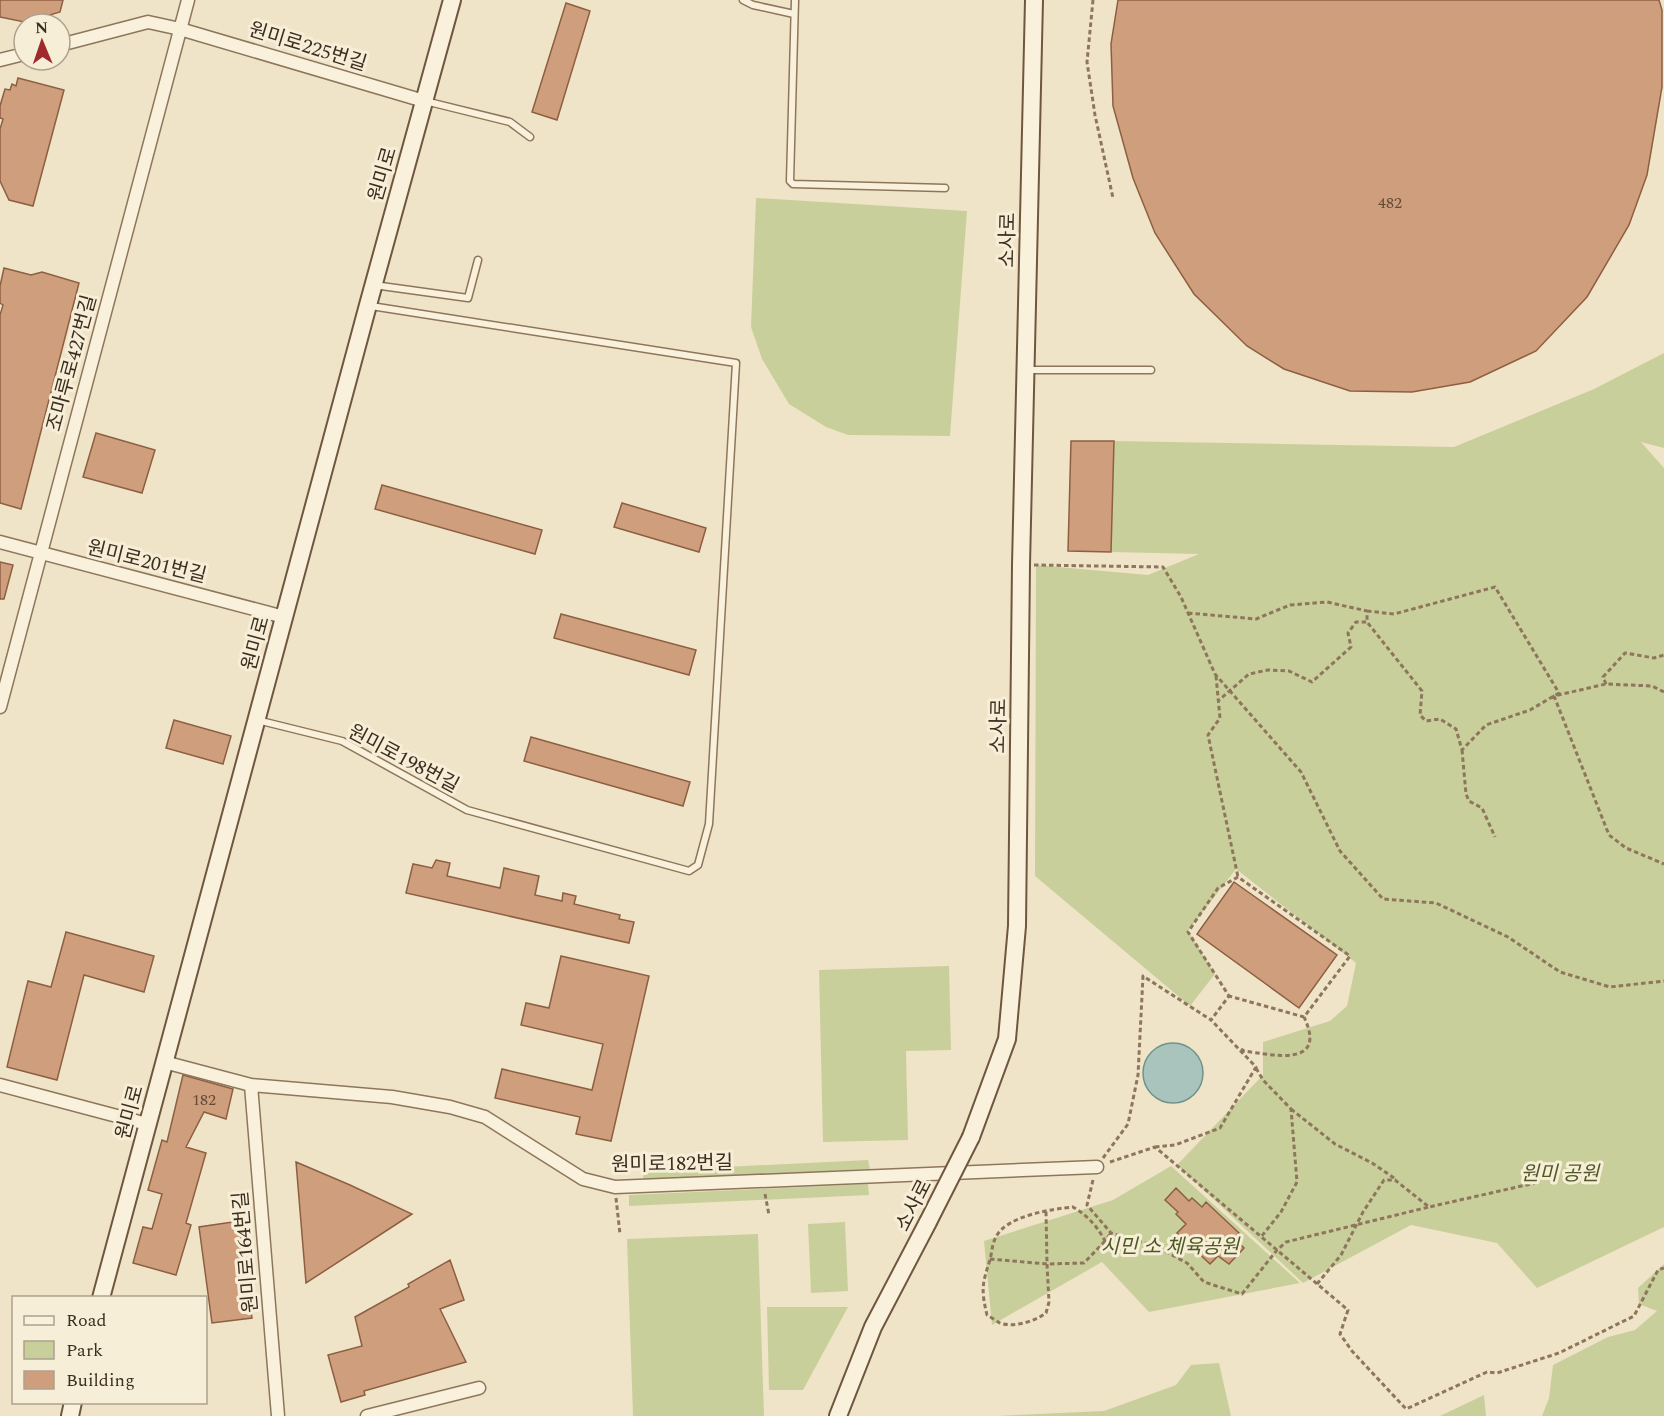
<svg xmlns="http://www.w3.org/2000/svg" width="1664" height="1416" font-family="Spectral,'Noto Sans KR',serif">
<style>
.green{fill:#c9cf9b}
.water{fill:#a9c4bc;stroke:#6f938a;stroke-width:1.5}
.building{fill:#cf9f7d;stroke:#8d5f41;stroke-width:1.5}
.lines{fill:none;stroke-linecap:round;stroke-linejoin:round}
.lane-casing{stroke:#8d765c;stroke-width:9}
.street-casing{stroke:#8d765c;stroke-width:15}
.secondary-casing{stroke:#6f573f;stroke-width:20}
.path{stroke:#8d765c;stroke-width:3;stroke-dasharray:4.5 3;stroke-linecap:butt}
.lane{stroke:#faf1dc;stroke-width:6}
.street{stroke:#faf1dc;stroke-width:12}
.secondary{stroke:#faf1dc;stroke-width:16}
.secondary-bridge-casing{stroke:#6f573f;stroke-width:20;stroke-linecap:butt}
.secondary-bridge{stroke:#faf1dc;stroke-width:16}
.labels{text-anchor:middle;stroke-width:6;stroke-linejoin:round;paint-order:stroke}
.number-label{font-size:16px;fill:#624a37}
.street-label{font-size:20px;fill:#3d2e20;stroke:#f7eed8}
.park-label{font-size:20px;font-style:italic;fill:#4d5a26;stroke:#f7eed8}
</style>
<rect width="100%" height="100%" fill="#f0e4c8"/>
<!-- green -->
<path class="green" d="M756,198L967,211L950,436L848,435L826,427L789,404L762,359L751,327Z
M1664,353V448L1641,442L1664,468V1227L1537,1288L1497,1243L1411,1225L1303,1283L1177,1165L1263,1075V1042L1330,1021L1347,1006L1356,963L1236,869L1188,931L1215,974L1190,1006L1035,876L1036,565L1148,575L1199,554L1111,552L1114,441L1454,447L1594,389Z
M949,966L951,1050L906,1051L908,1140L823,1142L819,970Z
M868,1160L870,1169L643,1180L644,1171Z
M1171,1166L1300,1283L1149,1312L1102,1262L992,1325L984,1241L1113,1200Z
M868,1184L869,1195L629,1206V1195Z
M845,1222L848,1291L811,1293L808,1224Z
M758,1234L764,1416H633L627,1239Z
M1664,1264V1416H1542L1549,1398L1553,1365L1608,1337L1635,1330L1657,1311L1639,1304L1638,1288Z
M767,1307H848L803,1390H769Z
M1219,1363L1231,1416H996L1104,1411L1176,1385L1191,1365Z
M1484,1395L1486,1416H1440Z"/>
<!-- water -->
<path class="water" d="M1143 1073a30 30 0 1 1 60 0a30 30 0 1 1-60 0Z"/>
<!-- building -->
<path class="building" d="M0,0H63L60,12L36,19L34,24L0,17Z
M1118,0H1659L1662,10V87L1647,175L1629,225L1587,297L1536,351L1470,382L1412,392L1350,391L1284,369L1247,346L1194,294L1155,233L1133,178L1113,106L1111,44Z
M566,3L590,11L557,120L532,112Z
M18,78L64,90L33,206L9,200L0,181V129L3,119L0,118V106L5,89L10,90L12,84L16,86Z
M4,268L31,275L42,272L79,283L21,509L0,503V315L3,305L0,303V286Z
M96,433L155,450L142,493L83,477Z
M1071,441H1114L1111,552L1068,551Z
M382,485L542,530L535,554L375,509Z
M622,503L706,528L699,552L614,527Z
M0,562L13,565L4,599H0Z
M561,614L696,650L689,675L554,638Z
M174,720L231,736L223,764L166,748Z
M531,737L690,782L683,806L524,761Z
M436,860L450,863L447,876L500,888L504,868L539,876L535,895L562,901L563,893L576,896L574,904L620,915L619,919L634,922L629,943L406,893L413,864L432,868Z
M1234,882L1337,955L1299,1008L1197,934Z
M66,932L154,956L144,992L84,975L57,1080L7,1067L28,981L51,987Z
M561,956L649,976L611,1141L576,1134L580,1117L495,1098L502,1069L592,1090L603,1044L521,1025L526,1003L549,1008Z
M183,1075L233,1089L226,1119L204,1112L186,1147L206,1153L186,1223L191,1225L176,1275L133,1263L143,1227L152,1229L162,1194L148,1190L162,1140L167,1142Z
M296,1162L350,1185L412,1214L306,1283Z
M1176,1188L1189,1201L1192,1198L1202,1207L1206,1202L1239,1233L1234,1238L1244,1248L1229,1264L1218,1256L1210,1264L1177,1233L1186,1224L1176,1214L1178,1212L1165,1200Z
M239,1221L252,1318L212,1323L199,1227Z
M450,1260L464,1300L440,1309L466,1362L364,1391L365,1395L341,1402L328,1355L362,1346L355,1317L409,1287L408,1284Z"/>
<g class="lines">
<defs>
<path id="lane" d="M743,0L753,5L794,14
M795,0L790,181L793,184L945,188
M425,101L510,122L530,137
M374,285L468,298L478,260
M1026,370H1151
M257,720L342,741L467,810L689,871L698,865L709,824L736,363L371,306"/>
<path id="street" d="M60,45L148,22L180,29L424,101
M0,60L24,54
M0,542L284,617
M0,707L188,0
M164,1062L251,1085L392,1097L450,1107L485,1117L583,1179L615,1187L1097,1167
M0,1085L147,1124
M251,1085L278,1416
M367,1416L479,1388"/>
<path id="secondary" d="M971,1137L1007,1039L1017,926L1021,565L1034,0
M101,1298L368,305L452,0
M70,1416L73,1402
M838,1416L873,1327L928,1222"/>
</defs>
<!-- lane casing -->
<use href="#lane" class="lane-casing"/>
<!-- street casing -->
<use href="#street" class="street-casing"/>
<!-- secondary casing -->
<use href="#secondary" class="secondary-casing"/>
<!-- path -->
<path class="path" d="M1093,0L1087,62L1095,115L1113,198
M1034,565L1163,567L1181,597L1215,674L1301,772L1340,851L1383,899L1436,903L1508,937L1560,972L1610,987L1664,981
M1367,611L1394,614L1495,587L1559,693L1530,710L1486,725L1462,750L1456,729L1440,719L1426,721L1420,715L1422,691L1367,622
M1188,613L1256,619L1290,605L1327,602L1367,611V622H1356L1348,633L1351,647L1312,682L1289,671L1268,670L1249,674L1218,701
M1216,676L1220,718L1208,735L1238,877
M1606,684L1603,677L1625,653L1654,658L1664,655
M1664,692L1652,686L1606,684L1554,696L1609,835L1626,848L1664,864
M1462,750L1466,794L1469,801L1482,808L1495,837
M1241,1049L1244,1051C1273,1055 1328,1068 1304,1017
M1256,1068L1263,1080L1291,1109L1297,1182L1281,1212L1261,1237
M1291,1109L1335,1144L1372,1163L1394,1178
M1155,1147L1175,1145L1220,1128L1256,1067L1211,1020
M1103,1158L1128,1124L1138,1075L1143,976L1211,1020L1229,996L1188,932L1218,888L1238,877L1350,956L1304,1017L1229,996
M1110,1162L1155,1147L1348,1310L1340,1334L1352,1351L1406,1409L1487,1372L1497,1373L1559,1353L1634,1316L1658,1270L1664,1268
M1093,1180L1087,1205L1111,1233L1155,1246L1187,1263L1204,1282L1242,1294L1277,1250L1286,1242L1429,1207
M765,1194L769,1215
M616,1198L620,1234
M1105,1241L1084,1263L1047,1264L1049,1302L1046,1313C1035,1321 1014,1328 1000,1323C996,1321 991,1317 987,1315C981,1290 982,1284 990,1260C992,1252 992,1244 996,1237C1006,1216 1051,1209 1073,1207C1088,1216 1097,1226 1105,1241L1111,1233
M990,1259L1047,1264L1046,1211
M1317,1284L1341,1255L1363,1212L1384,1180H1395L1429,1207L1535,1183"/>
<!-- lane -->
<use href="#lane" class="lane"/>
<!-- street -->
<use href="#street" class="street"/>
<!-- secondary -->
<use href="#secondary" class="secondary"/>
<defs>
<path id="secondary-bridge" d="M928,1222L971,1137"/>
</defs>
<!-- secondary-bridge casing -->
<use href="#secondary-bridge" class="secondary-bridge-casing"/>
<!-- secondary-bridge -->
<use href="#secondary-bridge" class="secondary-bridge"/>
</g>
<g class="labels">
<!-- number labels -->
<g class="number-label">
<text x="1390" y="208">482</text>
<text x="204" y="1105">182</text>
</g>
<!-- street labels -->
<g class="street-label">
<text transform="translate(308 46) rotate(17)" y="7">원미로225번길</text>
<text transform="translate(382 174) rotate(-74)" y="7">원미로</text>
<text transform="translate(1007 240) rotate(-89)" y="7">소사로</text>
<text transform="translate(71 363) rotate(-75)" y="7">조마루로427번길</text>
<text transform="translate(147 561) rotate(14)" y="7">원미로201번길</text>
<text transform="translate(255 643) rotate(-75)" y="7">원미로</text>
<text transform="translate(998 726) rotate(-89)" y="7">소사로</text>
<text transform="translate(404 758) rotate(28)" y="7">원미로198번길</text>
<text transform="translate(129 1112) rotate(-75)" y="7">원미로</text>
<text transform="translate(672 1163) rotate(-1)" y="7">원미로182번길</text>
<text transform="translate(913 1205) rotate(-63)" y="7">소사로</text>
<text transform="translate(245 1252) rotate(-95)" y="7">원미로164번길</text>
</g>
<!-- park labels -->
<g class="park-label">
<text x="1560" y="1180">원미 공원</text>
<text x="1170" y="1253">시민 소 체육공원</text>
</g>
</g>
<!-- legend -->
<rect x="12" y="1296" width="195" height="108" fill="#f7eed8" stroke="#ada18e" stroke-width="1.5"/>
<rect x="24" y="1316" width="30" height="9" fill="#faf1dc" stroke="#ada18e" stroke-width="1.5"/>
<text x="66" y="1326" font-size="18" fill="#3d2e20">Road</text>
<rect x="24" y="1341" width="30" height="18" fill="#c9cf9b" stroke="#ada18e" stroke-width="1.5"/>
<text x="66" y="1356" font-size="18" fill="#3d2e20">Park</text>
<rect x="24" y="1371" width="30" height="18" fill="#cf9f7d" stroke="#ada18e" stroke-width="1.5"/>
<text x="66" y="1386" font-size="18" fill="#3d2e20">Building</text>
<!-- north arrow -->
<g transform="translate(42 42) rotate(358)"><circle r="28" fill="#f7eed8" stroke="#ada18e" stroke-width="1.5"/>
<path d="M0-4.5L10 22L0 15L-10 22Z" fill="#9e2a2b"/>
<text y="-9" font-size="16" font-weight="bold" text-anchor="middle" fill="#3d2e20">N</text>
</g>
</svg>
